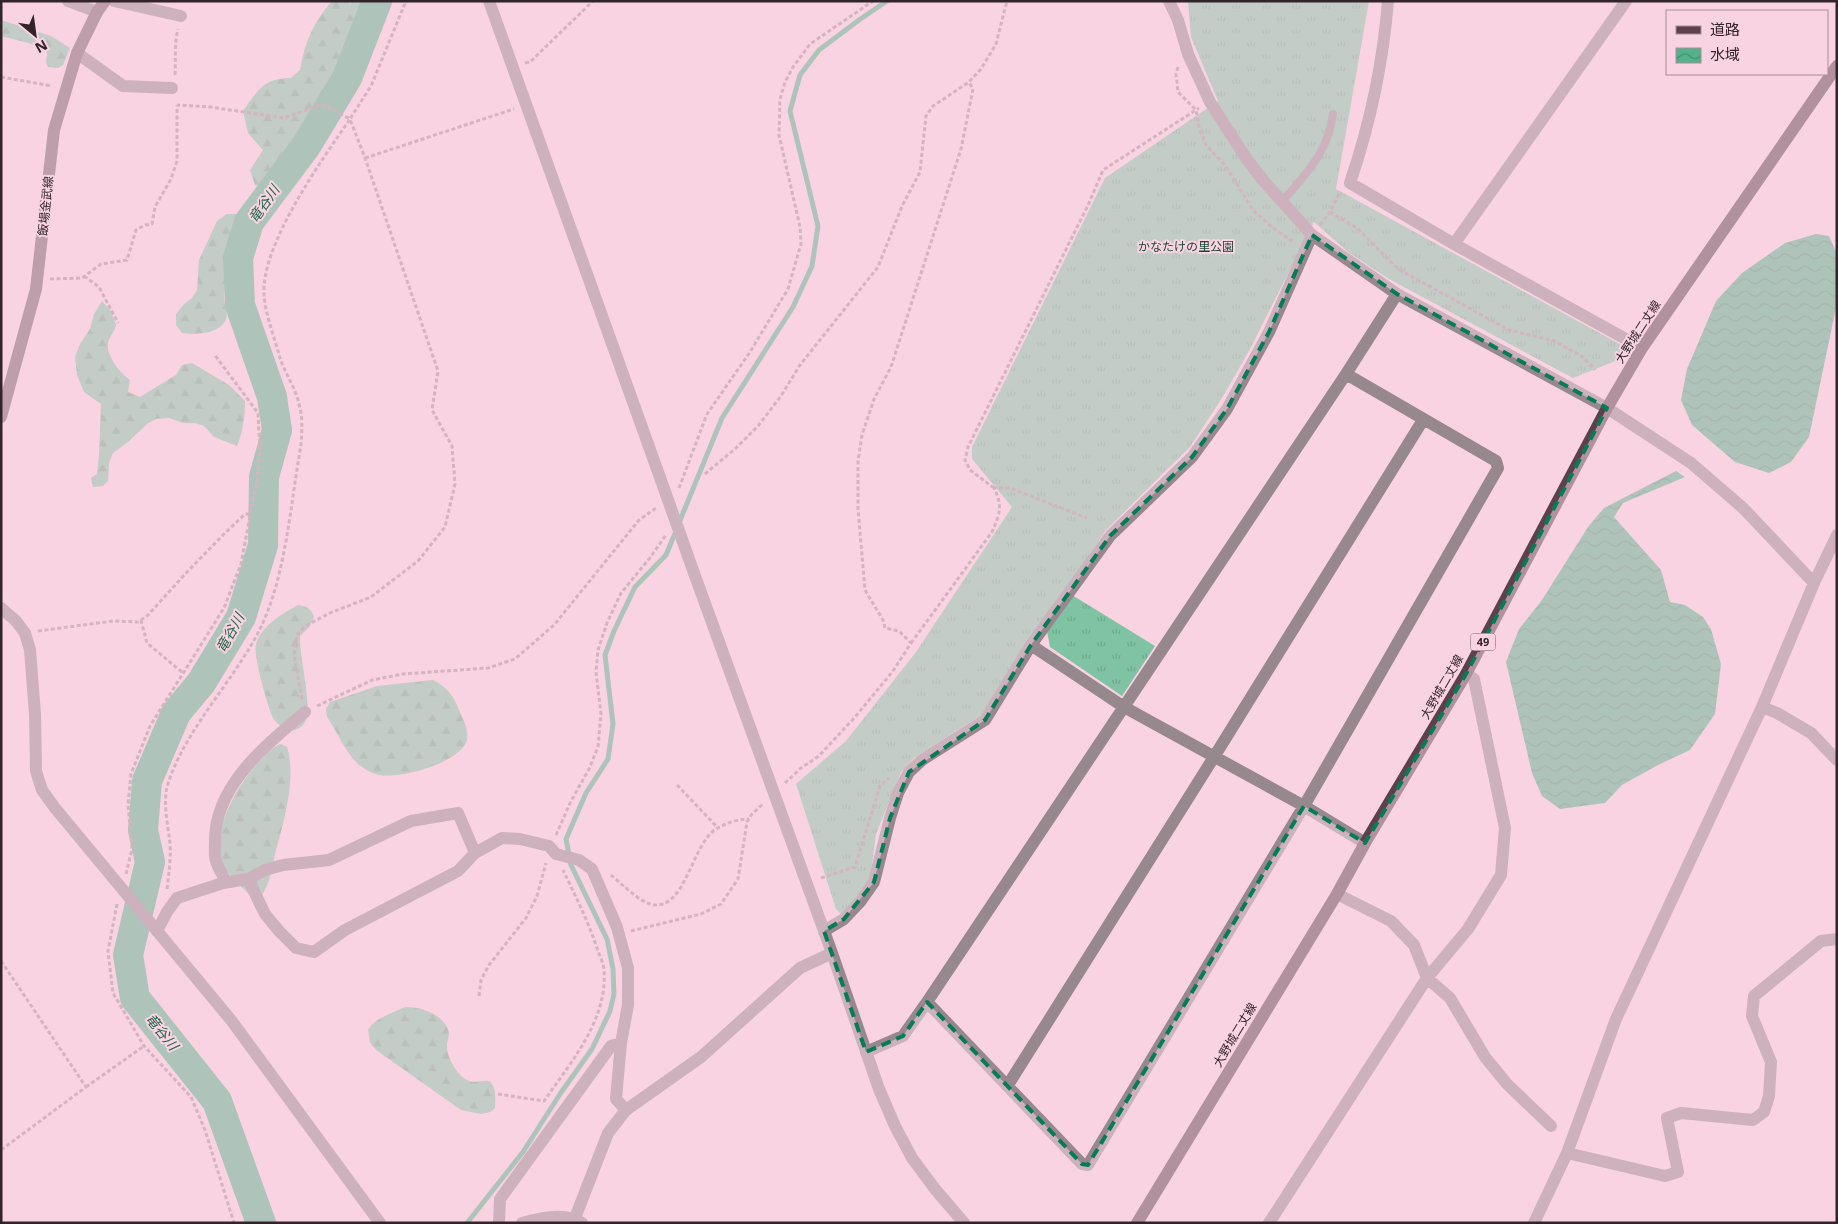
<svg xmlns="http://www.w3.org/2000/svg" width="1838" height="1224" font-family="'Noto Sans','Noto Sans JP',sans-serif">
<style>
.grass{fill:url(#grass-tufts)}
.forest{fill:url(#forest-firs)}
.water{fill:url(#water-waves)}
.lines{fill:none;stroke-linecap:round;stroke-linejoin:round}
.stream{stroke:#53b18b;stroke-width:5}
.river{stroke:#53b18b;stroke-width:30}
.path{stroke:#a98c98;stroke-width:3;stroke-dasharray:4 2.5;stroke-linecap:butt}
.service{stroke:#97888e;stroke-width:8}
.minor{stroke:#97888e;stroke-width:12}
.tertiary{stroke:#97888e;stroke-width:12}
.secondary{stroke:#755e68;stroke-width:12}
.primary{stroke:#5c414d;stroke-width:12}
.tertiary-bridge{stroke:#97888e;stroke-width:12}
.marked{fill:none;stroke:#067b57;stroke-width:4;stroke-dasharray:10 6;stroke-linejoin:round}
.labels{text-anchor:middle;stroke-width:4;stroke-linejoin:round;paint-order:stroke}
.shield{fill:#f9d3e2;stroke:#6e5861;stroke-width:1}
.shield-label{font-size:11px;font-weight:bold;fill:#32242a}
.street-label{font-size:12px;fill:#32242a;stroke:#f9d3e2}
.park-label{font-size:12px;fill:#1e4736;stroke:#f9d3e2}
.water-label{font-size:14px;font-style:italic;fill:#1e654a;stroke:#f9d3e2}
</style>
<defs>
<pattern id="grass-tufts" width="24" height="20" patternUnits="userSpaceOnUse" patternTransform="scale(1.25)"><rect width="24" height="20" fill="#80c3a4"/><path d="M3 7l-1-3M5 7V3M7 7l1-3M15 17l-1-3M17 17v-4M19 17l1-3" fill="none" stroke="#6fa78d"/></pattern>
<pattern id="forest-firs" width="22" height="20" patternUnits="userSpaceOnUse" patternTransform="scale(1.25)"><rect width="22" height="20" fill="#80c3a4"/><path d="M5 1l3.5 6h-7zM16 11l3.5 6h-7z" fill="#6fa78d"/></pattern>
<pattern id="water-waves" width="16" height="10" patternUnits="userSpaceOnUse" patternTransform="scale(1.25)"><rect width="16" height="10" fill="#53b18b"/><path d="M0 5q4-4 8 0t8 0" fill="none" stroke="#459072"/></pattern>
</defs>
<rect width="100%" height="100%" fill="#f9d3e2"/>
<!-- grass -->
<path class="grass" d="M1188,1H1369L1336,189L1627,348L1618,360L1573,378L1389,279L1348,252L1314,222L1249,351L1222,398L1190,447L1106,530L981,715L914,758L901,772L876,834L870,879L846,911L841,914L836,909L796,784L846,741L916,652L1012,507L972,459V447L1105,178L1218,101L1191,37Z
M1072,595L1155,646L1122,696L1050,647L1047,631Z"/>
<!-- forest -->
<path class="forest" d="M332,1H348L350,4L352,1H391C366,59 331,111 298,164C288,176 272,193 255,185L250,170L263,150L248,133L243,111C258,90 264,78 291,78L300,70C304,44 314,21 332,1Z
M1,20L51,36L70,48L63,65L58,68L48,67L46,62L47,53L40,46L1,36Z
M227,214H237L242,222V230C235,251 223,276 224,298C224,307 231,316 223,324C215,334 193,335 182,333L176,325V314L184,304L192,298L197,290L199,260L217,221Z
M102,301L111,311L116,325C115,330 109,338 108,343C106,356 120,373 130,380L128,392L140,397L176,375L182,365L192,363L229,385L245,401C245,415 243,432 237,446L214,437L204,426L195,423H183L169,418L156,419L147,424L128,442L113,453L109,463L108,481L103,486L93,487L91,478L97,474L99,455L101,404L84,392L77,375L75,357L80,344L90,329L94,314Z
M298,605C306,606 310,608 314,616L310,626L300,636C299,656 313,706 305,722C302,728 295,731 288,731C282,727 275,723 272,716C267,703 253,656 256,644C262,625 282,614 298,605Z
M433,680C447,687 454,696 459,710C463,719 469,730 467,740C461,763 396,781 376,774C370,773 364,768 359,765C346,754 337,731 327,717L326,709L330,702L377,686Z
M281,744L287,747C297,777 283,825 275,854C272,869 270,883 262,895L249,894C240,885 226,874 222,861C212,828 238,784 260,761C267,754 272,747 281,744Z
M405,1007C419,1006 442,1014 448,1029C450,1034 448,1039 447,1044C446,1056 456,1074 467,1080C474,1084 482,1080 489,1081C497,1087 495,1098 495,1108L490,1112L481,1114L461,1110L376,1050L370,1043L368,1030C375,1018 392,1013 405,1007Z"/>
<!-- water -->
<path class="water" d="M1816,234L1829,236L1837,254V303L1809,437L1791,462L1769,473L1735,462L1692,425L1681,400L1687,369L1716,301L1742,273L1785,243Z
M1676,471L1685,477L1623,503L1614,517L1661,570L1670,602L1685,605L1703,617L1711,629L1721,664L1715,714L1690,750L1658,765L1622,785L1605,803L1560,809L1542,796L1532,773L1506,662L1519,629L1542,600L1588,527L1604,508Z"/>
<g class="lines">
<!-- stream -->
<path class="stream" d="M679,523L722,418L793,307L812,266L818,226L790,111L800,75L819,50L859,20L887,1
M467,1223L523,1152L560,1094L592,1049L610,1011L614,994L613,969L607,939L571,865L566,839L586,793L608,759L613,724L605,655L614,631L635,587L666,555L676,531"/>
<!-- river -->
<path class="river" d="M261,1223L217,1101L135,998L128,955L150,862L143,830L147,781L176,713L201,683L241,617L263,545L264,477L277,430L272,397L240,305L238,258L249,222L306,146L347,78L377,1"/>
<!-- path -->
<path class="path" d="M525,63L530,62L593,1
M1178,67L1176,74L1178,92L1196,110L1199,127L1206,145L1225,165L1253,210L1274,229L1295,243
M175,75C176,59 174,44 178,29
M1,77L52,86
M365,158L514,109
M1330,212L1357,228L1398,269L1509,330L1554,341L1583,357L1595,370
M1320,225L1330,212L1340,192
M84,276L99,287L118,323
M50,279L82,278L101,264L127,260L136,230L145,225L152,224L155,207L171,179L177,161V105
M705,474L736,448L758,426L781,396L800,365L878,267L902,206L920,172L926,116L933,106L969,82L981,69L996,44L1007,1
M679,488L707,414L750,352L788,289L801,244L800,227L779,135L780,99L785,82L793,67L810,44L873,1
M994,488L970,470L965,460L968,447L1089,203L1103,170L1199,108
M141,620L147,643L183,673
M38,631L113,621L138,622L148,615L187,572L225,533L245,514H251
M911,643L992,532C1000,513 1003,507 994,488H1010L1087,518
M302,699L294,655L297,635L305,626L330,613L371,597L418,561L445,527L455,484L452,446L432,410L438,371L365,158L350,119L371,86L406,1
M317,706L372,680L403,674L488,668L515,659L554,625L639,520L656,508
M785,783L801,768L819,756L856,716L893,671L911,643L899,631L885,628L883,620L865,590L858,509V461L862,435L874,399L891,367L961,149L973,89L969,82
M677,785L718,828
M556,835L571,801L589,769L598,747L601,714L596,672L598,650L607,623L621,593L649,559L666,535
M126,874L132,849L128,805L131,774L150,726L224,608L241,564L257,479L260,453L258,413L214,354
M611,875C621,883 641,904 654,905C686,908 692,844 716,829C726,823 737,819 749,819
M821,878L855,867L880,786L889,778
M167,889C169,873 171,858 170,843C168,825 163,805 167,787C170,776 175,765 180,755C202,712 235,676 258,633C286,579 290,506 301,445C302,431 303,417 299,404C296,389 285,373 280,358C275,339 265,314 264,295C261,244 322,160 350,119L322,104L284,118L210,107L177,105
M117,904L108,951L113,993L144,1046L191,1097L205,1130L234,1223
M631,931L701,914L721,904L738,879L747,822L752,814L763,804
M1,961L86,1087L1,1150
M479,996L481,980L489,965L526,918L537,896L546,863
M86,1087L144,1046
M498,1094L544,1101C571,1062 608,1020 604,969C603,963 600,956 598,951C589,923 576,897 563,870"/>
<!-- service -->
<path class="service" d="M1282,202C1306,173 1328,153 1333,114"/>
<!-- minor -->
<path class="minor" d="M68,1L97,12
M114,1L181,16
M1169,1L1178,20L1188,54L1210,102L1246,158L1262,179L1312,235L1397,294L1607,408L1691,463L1743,508L1814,583
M1388,1C1383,63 1370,124 1350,183L1454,244L1642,348
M77,53L123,86L172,88
M1454,244L1626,1
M1346,374L1496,461L1498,468L1304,806L1088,1165L1082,1164L927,1002L1346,374L1397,294
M1031,645L1124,707L1304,806L1365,843
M1762,707L1777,713L1811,733L1837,760
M248,879L265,870L283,865L329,860L411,821L458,813L475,853
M223,883L248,879L265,914L279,931L296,948L314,952L345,930L458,871L475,853L502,838L520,839L549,846L556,854L579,860L592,869L617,927L628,968V1005L621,1043L616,1099L626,1110
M1337,894L1391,921L1414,945L1427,978L1450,998L1485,1057L1507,1084L1551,1126
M157,931L167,912L177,898L226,882C223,875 218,868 216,861C214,856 215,848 215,842C214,786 266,745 305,712
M824,931L844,919L860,902L874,882L890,818L898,793L909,772L922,760L985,720L1031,645L1110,536L1192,457L1227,409L1269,332L1312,235
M866,1052L903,1036L927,1002
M1008,1085L1214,757L1423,420
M1567,1153L1616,1019L1762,707L1814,583L1837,535
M499,1223L500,1199L611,1046L621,1043
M1269,1223L1427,978L1468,929L1501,875L1505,828L1474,679L1466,674
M1534,1223L1567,1153L1665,1176L1678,1172L1667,1118L1681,1113L1753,1120L1764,1112L1769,1096L1771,1062L1752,1016L1754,996L1821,941L1837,939"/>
<!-- tertiary -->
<path class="tertiary" d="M489,1L657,469
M694,573L832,953L879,1089L895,1126L912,1158L935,1189L964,1223
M1,608L16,621L25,633L30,650L35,714L36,771L42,790L55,808L231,1020L380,1223
M575,1218L608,1133L626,1110L701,1057L800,968L832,953
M522,1223C540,1218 565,1212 582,1223"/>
<!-- secondary -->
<path class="secondary" d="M1,417L36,289L54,130L77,53L97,12L105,1"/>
<!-- primary -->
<path class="primary" d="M1137,1223L1337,894L1365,843L1466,674L1607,408L1642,348L1837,66"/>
<!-- tertiary-bridge -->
<path class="tertiary-bridge" d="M657,469L694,573"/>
</g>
<!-- marked area -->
<path d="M0 0H1838V1224H0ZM1312,235L1397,294L1607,408L1466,674L1365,843L1304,806L1088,1165L1082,1164L927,1002L903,1036L866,1052L824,931L844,919L874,882L890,818L909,772L985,720L1031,645L1110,536L1192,457L1227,409L1269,332Z" fill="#f9d3e2" fill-opacity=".55" fill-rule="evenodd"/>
<path class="marked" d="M1312,235L1397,294L1607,408L1466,674L1365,843L1304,806L1088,1165L1082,1164L927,1002L903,1036L866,1052L824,931L844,919L874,882L890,818L909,772L985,720L1031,645L1110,536L1192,457L1227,409L1269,332Z"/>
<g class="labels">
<!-- shield labels -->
<rect class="shield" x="1470.5" y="633.5" width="25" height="17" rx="4"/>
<g class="shield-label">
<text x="1483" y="646">49</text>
</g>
<!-- street labels -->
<g class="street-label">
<text transform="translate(46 206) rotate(-84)" y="4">飯場金武線</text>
<text transform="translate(1638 332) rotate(-57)" y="4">大野城二丈線</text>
<text transform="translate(1442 687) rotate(-60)" y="4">大野城二丈線</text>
<text transform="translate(1235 1035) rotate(-59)" y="4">大野城二丈線</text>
</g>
<!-- park labels -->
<g class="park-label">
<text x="1186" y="251">かなたけの里公園</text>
</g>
<!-- water labels -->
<g class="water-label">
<text transform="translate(264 204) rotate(-55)" y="5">竜谷川</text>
<text transform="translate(230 633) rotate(-61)" y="5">竜谷川</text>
<text transform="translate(162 1032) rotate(51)" y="5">竜谷川</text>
</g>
</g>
<!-- border -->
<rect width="1838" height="1224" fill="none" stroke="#32242a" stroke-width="5"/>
<!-- legend -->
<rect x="1666" y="10" width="162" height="65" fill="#f9d3e2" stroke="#a98d98"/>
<rect x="1676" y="26" width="25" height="8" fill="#5c414d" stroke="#a98d98"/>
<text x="1710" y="35" font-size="15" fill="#32242a">道路</text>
<rect x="1676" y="48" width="25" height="15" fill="url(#water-waves)" stroke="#a98d98"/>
<text x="1710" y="60" font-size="15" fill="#32242a">水域</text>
<!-- north arrow -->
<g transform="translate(35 35) rotate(151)" stroke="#f9d3e2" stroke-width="4" paint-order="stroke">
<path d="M0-4L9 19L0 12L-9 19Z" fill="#32242a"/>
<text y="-8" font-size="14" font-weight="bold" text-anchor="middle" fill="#32242a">N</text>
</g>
</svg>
